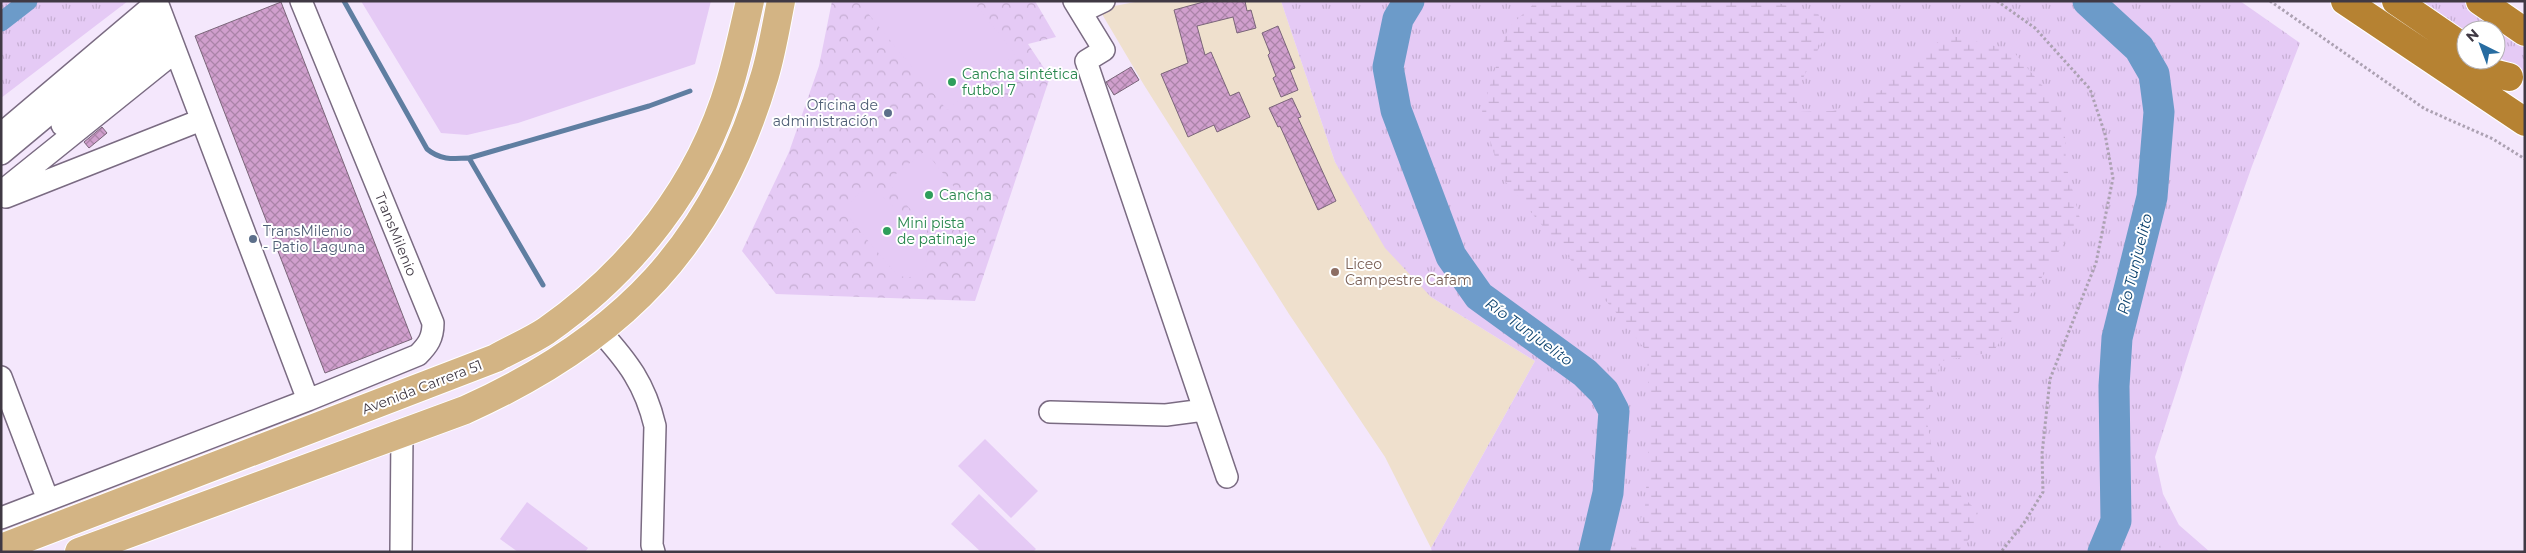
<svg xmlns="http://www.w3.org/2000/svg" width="2526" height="553" font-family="Montserrat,sans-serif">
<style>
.education{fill:#efe0cd}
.grass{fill:url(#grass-tufts)}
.wetland{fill:url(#wetland-marsh)}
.park{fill:url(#park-crowns)}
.pitch{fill:#e5caf5}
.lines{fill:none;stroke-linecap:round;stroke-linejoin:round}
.stream{stroke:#5f7ea1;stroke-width:5}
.canal{stroke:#6c9bc9;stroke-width:19}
.river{stroke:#6c9bc9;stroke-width:31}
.building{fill:url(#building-cross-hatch);stroke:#7a6579}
.minor-casing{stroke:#7a6b82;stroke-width:24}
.major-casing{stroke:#fff;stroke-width:30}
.highway-casing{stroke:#fff;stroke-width:30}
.path{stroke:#aca1b2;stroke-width:3;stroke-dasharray:2.5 2.5;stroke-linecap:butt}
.minor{stroke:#fff;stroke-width:21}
.major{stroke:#d3b484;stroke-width:28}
.highway{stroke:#b68232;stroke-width:28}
.leisure-dot{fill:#2e9e5b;stroke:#fff;stroke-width:2}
.service-dot{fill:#5c6f8a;stroke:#fff;stroke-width:2}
.education-dot{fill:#8d6e63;stroke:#fff;stroke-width:2}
.labels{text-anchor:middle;stroke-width:4;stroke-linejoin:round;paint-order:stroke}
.leisure-label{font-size:14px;fill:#27864d;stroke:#fff;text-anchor:start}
.service-label{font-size:14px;fill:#4e5e75;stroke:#fff;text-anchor:end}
.street-label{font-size:14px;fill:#403944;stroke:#fff}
.education-label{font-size:14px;fill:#785e54;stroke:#fff;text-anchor:start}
.water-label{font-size:15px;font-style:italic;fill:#0e446f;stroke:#fff}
</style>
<defs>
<pattern id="grass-tufts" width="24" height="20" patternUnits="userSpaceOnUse" patternTransform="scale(1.25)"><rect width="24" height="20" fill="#e5caf5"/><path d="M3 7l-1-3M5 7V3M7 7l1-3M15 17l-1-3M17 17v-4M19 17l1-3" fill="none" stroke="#c6aed3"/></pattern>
<pattern id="wetland-marsh" width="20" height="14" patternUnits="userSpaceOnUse" patternTransform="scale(1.25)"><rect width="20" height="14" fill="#e5caf5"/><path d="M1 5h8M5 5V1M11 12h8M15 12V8" fill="none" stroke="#c6aed3"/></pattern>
<pattern id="park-crowns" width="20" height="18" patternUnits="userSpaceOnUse" patternTransform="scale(1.25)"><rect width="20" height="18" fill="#e5caf5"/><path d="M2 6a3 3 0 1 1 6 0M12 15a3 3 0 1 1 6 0" fill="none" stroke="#c6aed3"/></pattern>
<pattern id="building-cross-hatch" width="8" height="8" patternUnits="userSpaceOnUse" patternTransform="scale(1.25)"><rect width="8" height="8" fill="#d09fcd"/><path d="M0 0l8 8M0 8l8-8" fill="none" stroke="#aa83a8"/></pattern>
</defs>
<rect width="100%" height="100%" fill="#f4e7fc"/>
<!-- education -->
<path class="education" d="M1140,1H1281L1335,162L1431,297L1535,361L1431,548L1385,457L1289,314L1144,85L1099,9Z"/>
<!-- grass -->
<path class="grass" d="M1,1H128L1,98Z
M1281,1H2240L2300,43L2252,166L2212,280L2155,457L2163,494L2179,525L2210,552H1432L1431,548L1535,361L1431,297L1385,248L1335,162Z
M2413,1H2463L2525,42V74L2496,55V30H2466V35Z"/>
<!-- wetland -->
<path class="wetland" d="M1537,1H1771L1818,14L1828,31L1796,91L1798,112L1833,111L1882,90L1912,62L1948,35L2012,50L2064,111L2066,165L2080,219L1993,352L1941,361L1926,417L1936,470L1978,512L1972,536L1957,552H1630L1645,506L1650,425L1647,352L1621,318L1590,283L1500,175L1482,111L1508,28Z"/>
<!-- park -->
<path class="park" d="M832,1H1035L1056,37L1028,44L1050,77L975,301L776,294L742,251L789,152L819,66Z
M2165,542L2179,552H2151Z"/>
<!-- pitch -->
<path class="pitch" d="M361,1H711L695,64L518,123L467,135L441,133Z
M858,1H973L1015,54L947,110Z
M925,151L971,208L934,238L887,181Z
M866,191C888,191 910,229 923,245L927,251L926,265C919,276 910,280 897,275L854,224L850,218V204L859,193Z
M985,439L1038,491L1011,518L958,466Z
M979,494L1036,549L1033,552H981L951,524Z
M527,502L588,548L585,552H518L500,539Z"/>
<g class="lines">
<!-- stream -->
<path class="stream" d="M344,1L427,149C440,160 452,159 469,158L649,106L690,91
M469,158L543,285"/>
<!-- canal -->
<path class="canal" d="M1,22L28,1"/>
<!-- river -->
<path class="river" d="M1409,1L1398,19L1388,67L1396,110L1451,256L1479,296L1585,373L1604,392L1614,411L1608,493L1594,552
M2088,1L2139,48L2154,74L2159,112L2152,197L2117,338L2114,386L2116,521L2103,552"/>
</g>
<!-- building -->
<path class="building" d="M1207,1H1245L1247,11L1251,10L1256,28L1237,33L1233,17L1197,26L1205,55L1211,52L1230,96L1239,92L1250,117L1217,132L1214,125L1188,137L1161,74L1188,63L1174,10Z
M281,2L412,339L325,373L195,36Z
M1278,26L1295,68L1290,70L1298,90L1281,97L1273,78L1276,76L1268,55L1270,53L1262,33Z
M1131,67L1139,80L1114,95L1106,82Z
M1292,98L1301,117L1298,118L1336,201L1318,210L1280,126L1278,127L1269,108Z
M102,127L107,133L89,148L84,142Z"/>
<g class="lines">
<defs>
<path id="minor" d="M301,1L433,323C433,338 428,345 418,355L308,400
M1074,1L1104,50L1086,61L1227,477
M1081,12L1104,1
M62,125L170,37
M1,134L158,1
M1,154L163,19
M1,192L175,52
M6,197L201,120
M600,331C628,362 645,384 655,426L652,545L654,552
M1,377L48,500L308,400L157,2
M1050,412L1166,415L1204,410
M1,518L48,500
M401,552L402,432"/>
<path id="major" d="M1,548L496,358C512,349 531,341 546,331C633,270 700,185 730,83C738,56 744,28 750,1
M79,552L465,410C623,339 716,243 765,75C772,51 776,26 781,1"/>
<path id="highway" d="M2345,1L2525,122
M2396,1L2466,49
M2480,1L2525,32
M2448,62L2509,77"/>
</defs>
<!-- minor casing -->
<use href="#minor" class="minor-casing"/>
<!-- major casing -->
<use href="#major" class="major-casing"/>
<!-- highway casing -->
<use href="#highway" class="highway-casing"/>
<!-- path -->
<path class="path" d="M1997,1L2035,28L2090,89L2105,134L2113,178L2096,263L2050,379L2042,454L2043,492L2024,523L2001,552
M2270,1L2425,109L2493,139L2525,159"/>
<!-- minor -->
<use href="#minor" class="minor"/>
<!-- major -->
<use href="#major" class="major"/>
<!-- highway -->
<use href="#highway" class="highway"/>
</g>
<!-- markers -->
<g class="leisure-dot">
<circle cx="952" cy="82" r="5"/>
<circle cx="929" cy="195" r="5"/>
<circle cx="887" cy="231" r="5"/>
</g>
<g class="service-dot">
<circle cx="888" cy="113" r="5"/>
<circle cx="253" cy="239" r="5"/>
</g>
<circle class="education-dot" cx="1335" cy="272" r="5"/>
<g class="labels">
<!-- leisure labels -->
<g class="leisure-label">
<text x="962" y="79">Cancha sintética<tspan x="962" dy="16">futbol 7</tspan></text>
<text x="939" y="200">Cancha</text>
<text x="897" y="228">Mini pista<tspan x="897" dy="16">de patinaje</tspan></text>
</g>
<!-- service labels -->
<g class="service-label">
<text x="878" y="110">Oficina de<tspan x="878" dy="16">administración</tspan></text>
<text x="263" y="236" text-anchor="start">TransMilenio<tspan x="263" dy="16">- Patio Laguna</tspan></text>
</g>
<!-- street labels -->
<g class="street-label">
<text transform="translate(396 234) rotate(68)" y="5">TransMilenio</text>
<text transform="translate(422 387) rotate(-21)" y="5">Avenida Carrera 51</text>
</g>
<!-- education labels -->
<g class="education-label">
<text x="1345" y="269">Liceo<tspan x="1345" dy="16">Campestre Cafam</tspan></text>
</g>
<!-- water labels -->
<g class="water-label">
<text transform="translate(2135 264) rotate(-76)" y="5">Río Tunjuelito</text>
<text transform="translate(1529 332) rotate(36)" y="5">Río Tunjuelito</text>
</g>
</g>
<!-- border -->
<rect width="2526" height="553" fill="none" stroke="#403944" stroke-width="5"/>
<!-- north arrow -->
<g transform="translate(2481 45) rotate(318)"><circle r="24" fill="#ffffff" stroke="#b3b0b4"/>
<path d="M0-4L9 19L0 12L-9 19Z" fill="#276ca1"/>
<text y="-8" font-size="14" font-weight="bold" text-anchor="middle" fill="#403944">N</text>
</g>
</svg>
